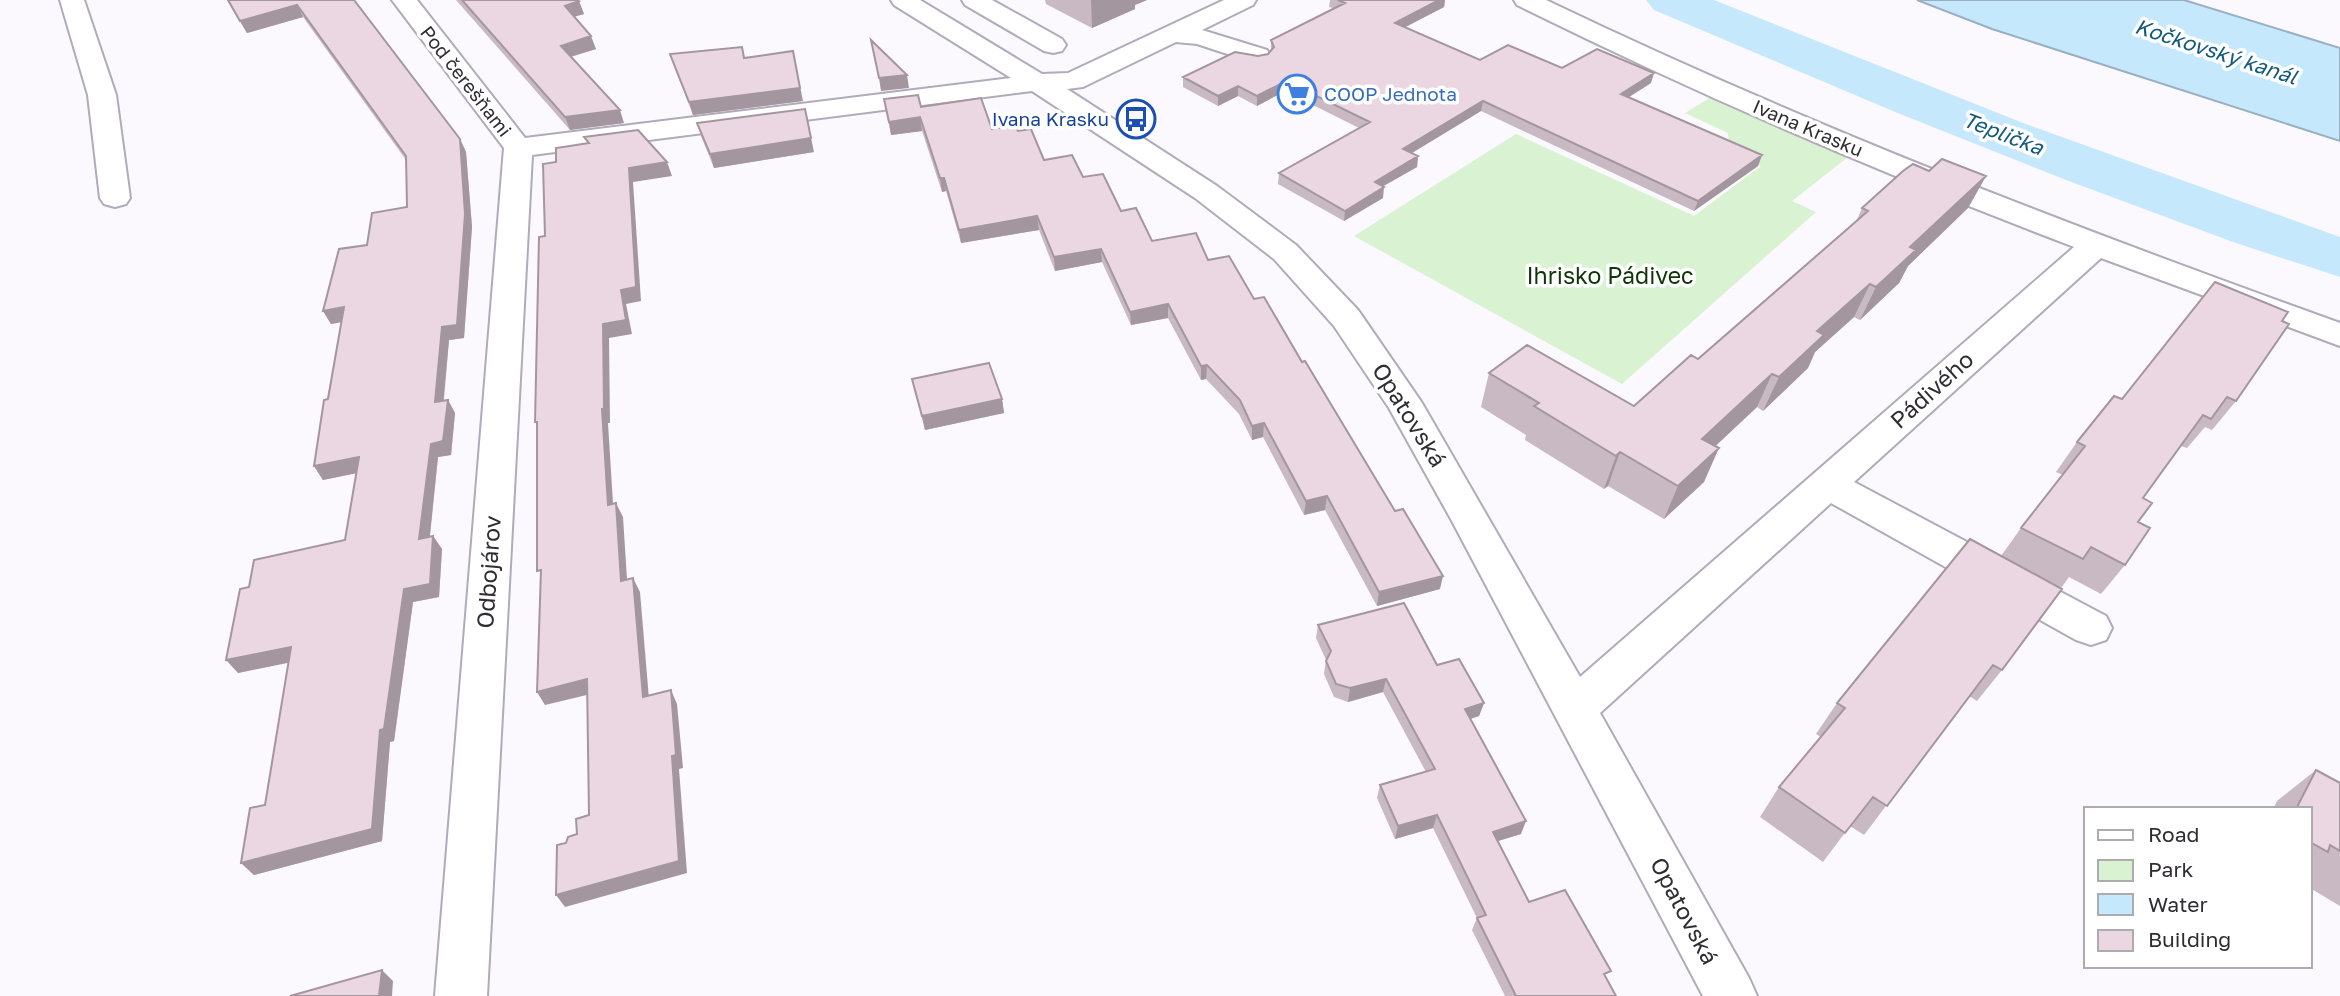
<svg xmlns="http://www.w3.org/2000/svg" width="2340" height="996" font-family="'Golos Text',sans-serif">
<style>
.green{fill:#d8f2d2}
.water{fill:#c5e8fd;stroke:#98b0c0;stroke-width:2}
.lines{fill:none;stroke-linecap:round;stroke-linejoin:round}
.river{fill:#c5e8fd;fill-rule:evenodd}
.minor-casing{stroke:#b1aabb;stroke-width:4}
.minor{fill:#fff;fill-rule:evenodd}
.wall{fill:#c9b9c2}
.shaded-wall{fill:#a4969e}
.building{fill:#ead7e2;stroke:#a4969e;stroke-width:2}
.labels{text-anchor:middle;stroke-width:7;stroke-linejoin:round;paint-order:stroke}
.far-street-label{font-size:19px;fill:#2f2c33;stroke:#fff}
.far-shop-label{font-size:19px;fill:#366cbe;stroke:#fff;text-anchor:start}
.far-transit-label{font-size:19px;fill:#164399;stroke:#fff;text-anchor:end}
.far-water-label{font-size:21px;font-style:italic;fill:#145a7d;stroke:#fff}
.park-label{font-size:23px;fill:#0e3606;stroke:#fff}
.street-label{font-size:23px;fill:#2f2c33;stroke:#fff}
</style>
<rect width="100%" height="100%" fill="#fbf9fd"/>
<!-- green -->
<path class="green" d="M1711,97L1848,157L1792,201L1816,212L1622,384L1354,236L1516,134L1694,216L1761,166L1730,151L1728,133L1685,113Z"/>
<!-- water -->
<path class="water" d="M1917,0H2184L2340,48V141L1992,29Z"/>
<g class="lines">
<!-- river -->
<path class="river" d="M1646,0H1714L2023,123L2340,237V277L2233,242L2066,180L1900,114L1654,10Z"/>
<defs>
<path id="minor" d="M60,0H84L116,95L130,198L126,204L115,207L104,204L100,198L88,95Z
M392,0H417L525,138L1011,78L894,5L891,0H920L1042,74L1068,73L1224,0H1256L1253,5L1202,30L1267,50L1271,56L1267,62L1258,64L1197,44L1176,42L1083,87L1067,89L1217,186L1296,245L1358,310L1422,403L1580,677L2074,247C1885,175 1699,95 1517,5L1514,0H1546C1804,124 2070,226 2340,323V346L2101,258L1854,482L2106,616L2112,628L2106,640L2091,645L2076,640L1831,503L1600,713L1749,978L1757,996H1703L1452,521L1389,408L1334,326L1274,259L1195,198L1032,91L532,155L487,996H435L504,148Z
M962,0H992L1062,39L1066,45L1062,51L1053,53L1044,51L965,5Z"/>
</defs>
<!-- minor casing -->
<use href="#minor" class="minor-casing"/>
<!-- minor -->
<use href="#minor" class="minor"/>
</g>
<!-- wall -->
<path class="wall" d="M227,0H354L460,139L466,152L472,227L464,338L449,340L444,400H448L455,413L451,455L438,457L430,537L433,536L442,549L439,597L413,602L394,741L390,742L382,841L254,875L241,863L265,805L289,662L238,673L249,587L345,540L356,473L323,480L314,466L342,322L331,324L323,311L367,245L407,207L406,160L303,17L247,33Z
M456,0H578L584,14L574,17L596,49L571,57L624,123L570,130Z
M1045,0H1147L1135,5V9L1092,28L1046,4Z
M1330,0H1445L1444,7L1405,27L1480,60L1562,68L1651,83L1629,97L1762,155L1758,166L1694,211L1481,111L1412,153L1418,156L1417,167L1383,186V198L1344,221L1278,184L1279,173L1359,128L1285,91L1257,106L1238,96L1218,106L1183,87V77L1268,54L1271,51V40L1333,8L1329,7Z
M742,47L745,58L803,101L693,115L674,66L670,54Z
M884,99L921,107L992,129L1018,131L1044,160L1083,177L1121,211L1152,241L1208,260L1254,299L1302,362L1440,589L1377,606L1325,510L1304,515L1263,437L1252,440L1239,414L1206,379L1201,380L1168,318L1131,325L1102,262L1055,271L1039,230L961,243L946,191L942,192L922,131L891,135Z
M697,123L814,152L714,168L701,136Z
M1929,171L1986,176L1968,208L1908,266L1899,283L1860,320L1854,317L1815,352L1808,368L1763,411L1757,407L1715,446L1704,482L1664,519L1608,486L1604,489L1525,440L1526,435L1481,407L1489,373L1634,406L1698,359L1856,222L1862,208Z
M2282,321L2236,401L2212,430L2205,427L2187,448L2181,446L2143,498L2138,522L2125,565L2101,594L2069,577L2002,670L1977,701L1969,696L1864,835L1850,826L1823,862L1760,817L1779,787L1821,737L1816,734L1837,703L2001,556L2021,528L2063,475L2056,472L2077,442L2122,399Z
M912,379L1002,399L1004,413L925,430Z
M1318,625L1437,665L1484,703L1479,716L1470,719L1521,834L1498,841L1529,902L1606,978L1616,996H1505L1472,930L1477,918L1433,828L1395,839L1377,798L1380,785L1426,772L1383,692L1348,702L1334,697L1324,674L1326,660L1316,638Z
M2316,770L2340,783V906L2310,888V809H2273L2277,801Z"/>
<!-- shaded-wall -->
<path class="shaded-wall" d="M1091,0H1147L1135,5V9L1092,28Z
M1439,0H1445L1444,7L1394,33L1395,23Z
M579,1L584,14L569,18L565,6Z
M297,5L303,17L247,33L240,21Z
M591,36L596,49L566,58L561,46Z
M793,51L803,101L693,115L689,102Z
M1654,73L1651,83L1618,104L1621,94Z
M907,75L909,88L881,91L879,78Z
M1286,81L1285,91L1257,106V96Z
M1238,86V96L1218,106V96Z
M1483,101L1481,111L1402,159L1403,149Z
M805,109L814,152L714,168L710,154Z
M620,110L624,123L570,130L565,117Z
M920,117L922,131L891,135L889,122Z
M460,139L466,152L472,227L464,338L449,340L442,415L435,402Z
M1762,155L1758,166L1694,211L1698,201Z
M1418,156L1417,167L1373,192L1375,182Z
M667,162L672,176L633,182L641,301L626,304L632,334L609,338L610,423H608L614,519L608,505L602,409L603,324L629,168Z
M1986,176L1968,208L1908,266L1899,283L1860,320L1876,287L1910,247Z
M940,178H944L946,191L942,192Z
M1384,187L1383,198L1344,221L1345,211Z
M1037,216L1039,230L961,243L959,230Z
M1101,249L1102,262L1055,271L1054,257Z
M1870,284L1854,317L1815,352L1808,368L1763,411L1779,377L1817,331Z
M1168,304V318L1131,325L1130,312Z
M344,307L352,320L331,324L323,311Z
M1207,365L1206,379L1201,380V366Z
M1772,374L1757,407L1688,472L1702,439Z
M1002,399L1004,413L925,430L922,416Z
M448,400L455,413L451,455L438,457L428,552L419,539L431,444Z
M1264,423L1263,437L1252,440V426Z
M1719,448L1704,482L1664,519L1678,486Z
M1620,452L1608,486L1604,489L1616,456Z
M359,457L367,471L323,480L314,466Z
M1327,496L1325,510L1304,515L1306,501Z
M616,503L623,517L628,595L621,581Z
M433,536L442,549L439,597L413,602L394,741L390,742L382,841L254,875L241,863L380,730L404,589Z
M1443,576L1440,589L1377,606L1379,592Z
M633,578L640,592L650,711L643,697Z
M291,647L302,660L238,673L226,660Z
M587,679L595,693L545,705L537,692Z
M1386,679L1383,692L1348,702L1350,688Z
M671,690L677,704L683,768L679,769L687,873L565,907L556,895L672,756Z
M1484,703L1479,716L1461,722L1465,709Z
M1437,815L1433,828L1395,839L1398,826Z
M1526,821L1521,834L1488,844L1493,832Z
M382,970L393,981L392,996H379Z"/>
<!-- building -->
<path class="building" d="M228,0H354L460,139L465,214L457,325L442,327L435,402L448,400L443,441L431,444L419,539L433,536L430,584L404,589L384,729L380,730L372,829L241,863L250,808L265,805L291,647L226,660L240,589L249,587L254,560L345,540L359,457L314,466L324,400L328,399L344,307L323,311L339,249L367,245L372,213L407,207L406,156L297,5L240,21Z
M462,0H578L579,1L565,6L591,36L561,46L620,110L565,117Z
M1338,0H1439L1395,23L1480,60L1508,45L1562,68L1597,49L1654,73L1621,94L1762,155L1698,201L1483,101L1403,149L1418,156L1375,182L1384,187L1345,211L1279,173L1370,122L1286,81L1257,96L1238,86L1218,96L1183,77L1235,52L1258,56L1268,54L1274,47L1271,40L1345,3Z
M871,40L907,75L879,78Z
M742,47L744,58L793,51L800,88L689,102L670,54Z
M918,95L921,107L981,98L992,129L1015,125L1018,131L1031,129L1044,160L1072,155L1083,177L1103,174L1121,211L1136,208L1152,241L1196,233L1208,260L1229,256L1254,299L1264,297L1302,362L1305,361L1395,511L1403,509L1443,576L1379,592L1327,496L1306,501L1264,423L1252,426L1240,400L1207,365L1201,366L1168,304L1130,312L1101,249L1054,257L1037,216L959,230L944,178H940L920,117L889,122L884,99Z
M805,109L811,138L710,154L697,123Z
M638,130L667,162L629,168L636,287L621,290L626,320L603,324L604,409H602L608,505L616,503L621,581L633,578L643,697L671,690L676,755L672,756L679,861L556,895L557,845L566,843L568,837L577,834L576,819L589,815L587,679L537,692L541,570L537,571V422H535L539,237L545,236L543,164L556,162V148L589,143L584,137Z
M1942,159L1986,176L1910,247L1916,250L1876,287L1870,284L1817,331L1824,335L1779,377L1772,374L1702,439L1719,448L1678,486L1620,452L1616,456L1534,406L1539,403L1489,373L1527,345L1634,406L1691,355L1698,359L1868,211L1862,208L1903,171L1913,164L1929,171Z
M2215,282L2288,312L2282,321L2289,324L2236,401L2227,397L2211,419L2203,415L2143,498L2152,503L2138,522L2150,528L2125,565L2091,547L2083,559L2021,528L2085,446L2077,442L2114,396L2122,399Z
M989,363L1002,399L922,416L912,379Z
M1970,539L2062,589L2002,670L1993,665L1887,806L1873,797L1845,833L1779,787L1845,708L1837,703Z
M1404,603L1437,665L1459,659L1484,703L1465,709L1526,821L1493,832L1529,902L1565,890L1611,971L1604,974L1616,996H1516L1477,918L1486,915L1437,815L1398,826L1380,785L1435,769L1386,679L1350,688L1336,684L1326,661L1331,651L1318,625Z
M2316,770L2340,783V851L2330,845L2328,852L2310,842V809H2296Z
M382,970L379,996H290Z"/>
<!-- icons -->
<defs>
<symbol id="supermarket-ring" viewBox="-11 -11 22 22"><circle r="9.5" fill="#fff" stroke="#3f7fe0" stroke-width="1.5"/><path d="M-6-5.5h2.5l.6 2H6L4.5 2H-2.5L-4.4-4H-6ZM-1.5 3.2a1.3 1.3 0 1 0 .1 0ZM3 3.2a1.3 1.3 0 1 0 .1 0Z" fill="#3f7fe0"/></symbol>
<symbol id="bus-ring" viewBox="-11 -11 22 22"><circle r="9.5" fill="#fff" stroke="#1a4fb4" stroke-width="1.5"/><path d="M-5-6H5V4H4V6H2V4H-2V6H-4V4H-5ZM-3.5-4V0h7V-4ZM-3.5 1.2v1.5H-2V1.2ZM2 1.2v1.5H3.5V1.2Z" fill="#1a4fb4"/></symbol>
</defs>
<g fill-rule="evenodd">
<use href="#supermarket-ring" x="1275" y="72" width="44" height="44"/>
<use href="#bus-ring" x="1114" y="97" width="44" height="44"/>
</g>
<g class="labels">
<!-- far-street labels -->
<g class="far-street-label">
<text transform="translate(466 81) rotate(52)" y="7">Pod čerešňami</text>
<text transform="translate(1808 128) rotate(23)" y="7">Ivana Krasku</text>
</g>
<!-- far-shop labels -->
<g class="far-shop-label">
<text x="1324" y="101">COOP Jednota</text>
</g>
<!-- far-transit labels -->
<g class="far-transit-label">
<text x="1109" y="126">Ivana Krasku</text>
</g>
<!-- far-water labels -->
<g class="far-water-label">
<text transform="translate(2216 52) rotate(18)" y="7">Kočkovský kanál</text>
<text transform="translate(2003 134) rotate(21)" y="7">Teplička</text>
</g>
<!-- park labels -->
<g class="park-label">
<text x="1610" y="284">Ihrisko Pádivec</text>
</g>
<!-- street labels -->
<g class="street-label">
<text transform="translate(1932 390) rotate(-42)" y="8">Pádivého</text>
<text transform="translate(1409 415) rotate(58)" y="8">Opatovská</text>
<text transform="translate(489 572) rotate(-86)" y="8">Odbojárov</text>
<text transform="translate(1684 911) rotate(62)" y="8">Opatovská</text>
</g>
</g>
<!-- legend -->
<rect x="2084" y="807" width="228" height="161" fill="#ffffff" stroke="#acabad" stroke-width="2"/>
<rect x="2098" y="830" width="35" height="10" fill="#ffffff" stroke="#acabad" stroke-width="2"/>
<text x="2148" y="842" font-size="21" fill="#2f2c33">Road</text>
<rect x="2098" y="860" width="35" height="21" fill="#d8f2d2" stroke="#acabad" stroke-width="2"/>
<text x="2148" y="877" font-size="21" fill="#2f2c33">Park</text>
<rect x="2098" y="894" width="35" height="21" fill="#c5e8fd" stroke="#acabad" stroke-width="2"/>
<text x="2148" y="912" font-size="21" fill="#2f2c33">Water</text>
<rect x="2098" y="930" width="35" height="21" fill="#ead7e2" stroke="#acabad" stroke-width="2"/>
<text x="2148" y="947" font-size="21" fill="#2f2c33">Building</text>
</svg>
